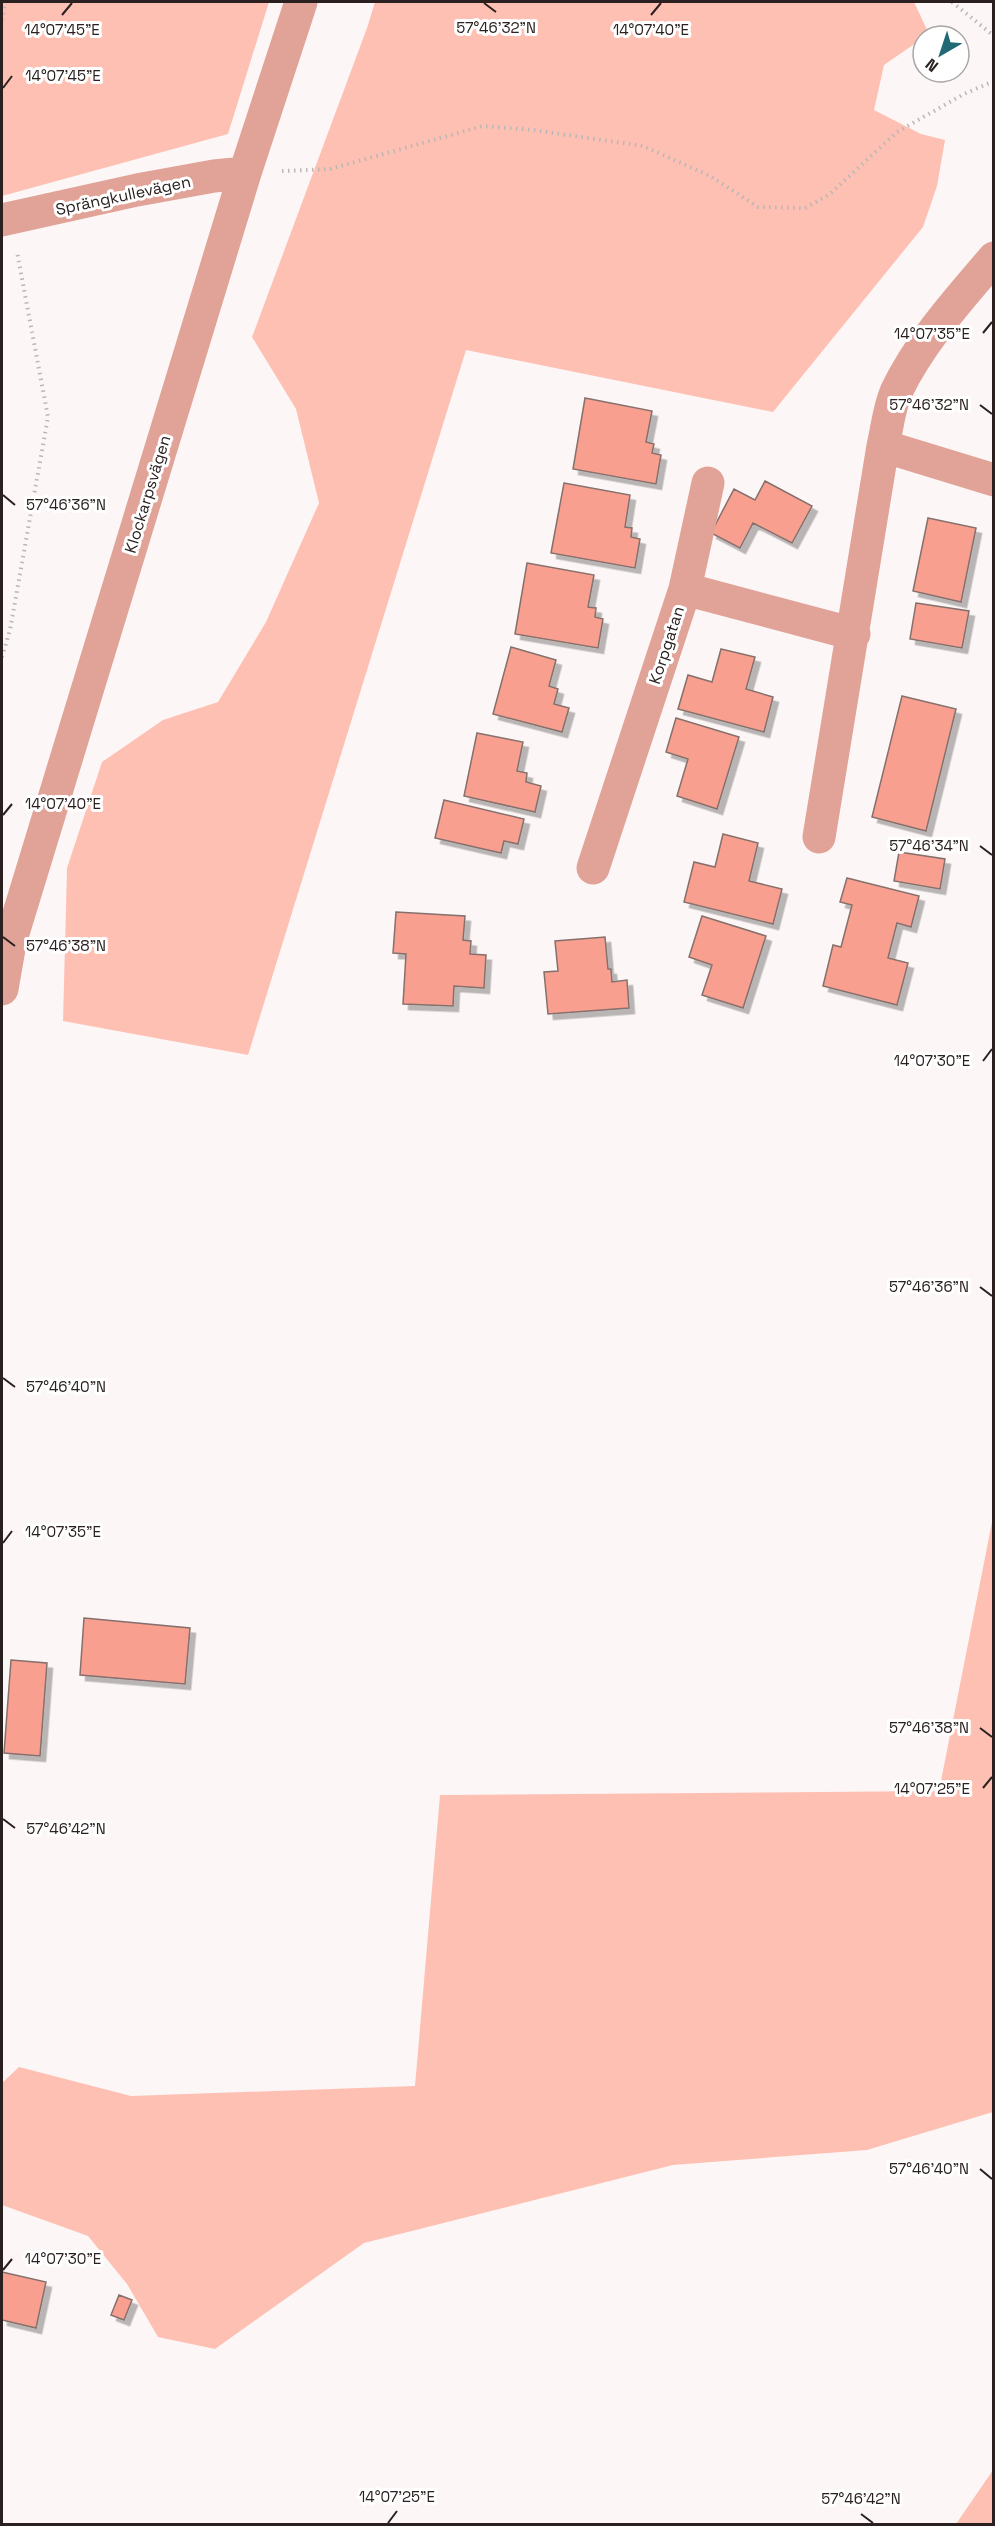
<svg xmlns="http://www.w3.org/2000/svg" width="995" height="2526" font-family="'Space Grotesk',sans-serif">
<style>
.green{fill:#ffc0b4}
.building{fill:#f89f90;stroke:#86706c;stroke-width:1.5;filter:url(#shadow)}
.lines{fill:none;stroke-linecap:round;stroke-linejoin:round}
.path{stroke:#bcb6b5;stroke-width:4;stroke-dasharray:1.5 4.5;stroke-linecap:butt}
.minor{stroke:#e1a398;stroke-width:33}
.ticks{fill:none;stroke:#29201f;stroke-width:2}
.labels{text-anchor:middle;stroke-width:6;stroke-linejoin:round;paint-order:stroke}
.street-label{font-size:16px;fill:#29201f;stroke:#fff}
.ticks-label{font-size:15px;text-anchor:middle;fill:#29201f;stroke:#fff;stroke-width:6;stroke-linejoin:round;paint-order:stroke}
</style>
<defs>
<filter id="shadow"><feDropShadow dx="5.5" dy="5.5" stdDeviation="0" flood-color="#0004"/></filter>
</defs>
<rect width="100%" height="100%" fill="#fcf7f6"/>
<!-- green -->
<path class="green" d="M2,2H269L228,134L2,196Z
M375,2H914L929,34L923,36V38L884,65L874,110L921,134L945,140L937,186L923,227L773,412L466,350L248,1055L63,1021L67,868L102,762L163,720L218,702L266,622L319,503L296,409L252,337L367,28Z
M993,1517V2112L867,2150L673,2165L364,2243L215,2349L158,2337L127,2284L88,2236L2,2205V2083L19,2067L131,2096L415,2086L440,1795L939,1791Z
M993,2470V2524H956Z"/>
<!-- building -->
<path class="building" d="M585,398L652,411L646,442L654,444L652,453L661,455L656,484L573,469Z
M765,481L812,506L792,543L753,523L740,548L711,533L734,489L755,500Z
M564,483L630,495L625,527L632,528L631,537L640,539L635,568L551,553Z
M928,518L976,528L961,602L913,591Z
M527,563L594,575L588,607L596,608L595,617L603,619L598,648L515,634Z
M916,603L969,611L962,648L910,639Z
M511,647L556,660L549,686L558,689L554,704L569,708L562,732L493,714Z
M721,649L755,657L746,689L773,697L764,732L678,709L688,675L712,682Z
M902,696L956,709L926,831L872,817Z
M676,718L739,737L717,809L677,796L688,759L666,752Z
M477,733L523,742L517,771L527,773L526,782L541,786L535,812L464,796Z
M444,800L524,819L518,844L504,841L501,853L435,838Z
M723,834L758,843L749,881L782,889L773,924L684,902L694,862L715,867Z
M899,852L945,859L940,889L894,881Z
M847,878L919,896L911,927L897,923L888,958L908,963L897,1005L823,986L833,945L841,947L852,905L840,902Z
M396,912L465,916L463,940L471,941L470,954L486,955L484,988L454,986L453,1006L403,1004L406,954L393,953Z
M702,916L766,936L743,1008L702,995L712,965L689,957Z
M605,937L608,969H611L612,982L627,980L629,1008L548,1014L544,972L558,971L555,941Z
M84,1618L190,1628L185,1684L80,1675Z
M11,1660L47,1663L40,1756L4,1753Z
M2,2272L46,2282L36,2328L2,2320Z
M119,2295L132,2300L124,2320L111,2315Z"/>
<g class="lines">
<!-- path -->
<path class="path" d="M952,2L994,36
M2,20L5,2
M282,171L330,169L483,126L533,130L643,146L710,176L758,207L805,208L830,194L897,132L964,94L994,81
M2,657L10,630L48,417L17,252"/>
<!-- minor -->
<path class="minor" d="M2,220L137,190L214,176L245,173
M883,446L994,480
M685,589L708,483
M819,837L883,446C887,429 889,408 896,392C920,342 958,300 994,258
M593,868L685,589L854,634
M2,989L10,943L245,173L301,2"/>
</g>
<!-- ticks -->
<path class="ticks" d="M484,3L496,12M62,15L72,3M651,15L661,3M3,88L12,76M983,333L992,322M980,405L992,414M3,495L15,505M3,815L12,804M980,846L992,855M3,937L15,946M983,1061L992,1049M980,1287L992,1296M3,1378L15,1387M3,1543L12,1531M980,1728L992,1737M983,1788L992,1777M3,1819L15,1828M980,2169L992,2179M3,2270L12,2259M861,2514L873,2523M388,2523L397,2511"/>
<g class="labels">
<!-- street labels -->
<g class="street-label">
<text transform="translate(123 195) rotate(-12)" y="6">Sprängkullevägen</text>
<text transform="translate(147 494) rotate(-73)" y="6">Klockarpsvägen</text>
<text transform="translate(666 645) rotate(-72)" y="6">Korpgatan</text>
</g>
</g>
<g class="ticks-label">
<text x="496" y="33">57°46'32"N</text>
<text x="62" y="35">14°07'45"E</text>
<text x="651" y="35">14°07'40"E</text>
<text x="63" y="81">14°07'45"E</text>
<text x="932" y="339">14°07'35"E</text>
<text x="929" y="410">57°46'32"N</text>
<text x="66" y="510">57°46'36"N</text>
<text x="63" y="809">14°07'40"E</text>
<text x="929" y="851">57°46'34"N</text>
<text x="66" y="951">57°46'38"N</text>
<text x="932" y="1066">14°07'30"E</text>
<text x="929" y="1292">57°46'36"N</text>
<text x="66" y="1392">57°46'40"N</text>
<text x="63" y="1537">14°07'35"E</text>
<text x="929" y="1733">57°46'38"N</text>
<text x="932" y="1794">14°07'25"E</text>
<text x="66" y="1834">57°46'42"N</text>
<text x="929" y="2174">57°46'40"N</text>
<text x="63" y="2264">14°07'30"E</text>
<text x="397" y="2502">14°07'25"E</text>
<text x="861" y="2504">57°46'42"N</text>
</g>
<!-- border -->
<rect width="995" height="2526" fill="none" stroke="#29201f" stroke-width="6"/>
<!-- north arrow -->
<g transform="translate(941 54) rotate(219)"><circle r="28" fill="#ffffff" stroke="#a9a6a5" stroke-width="1.5"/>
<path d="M0-4.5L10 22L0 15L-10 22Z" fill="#206975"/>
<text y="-9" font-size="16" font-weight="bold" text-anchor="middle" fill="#29201f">N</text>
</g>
</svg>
